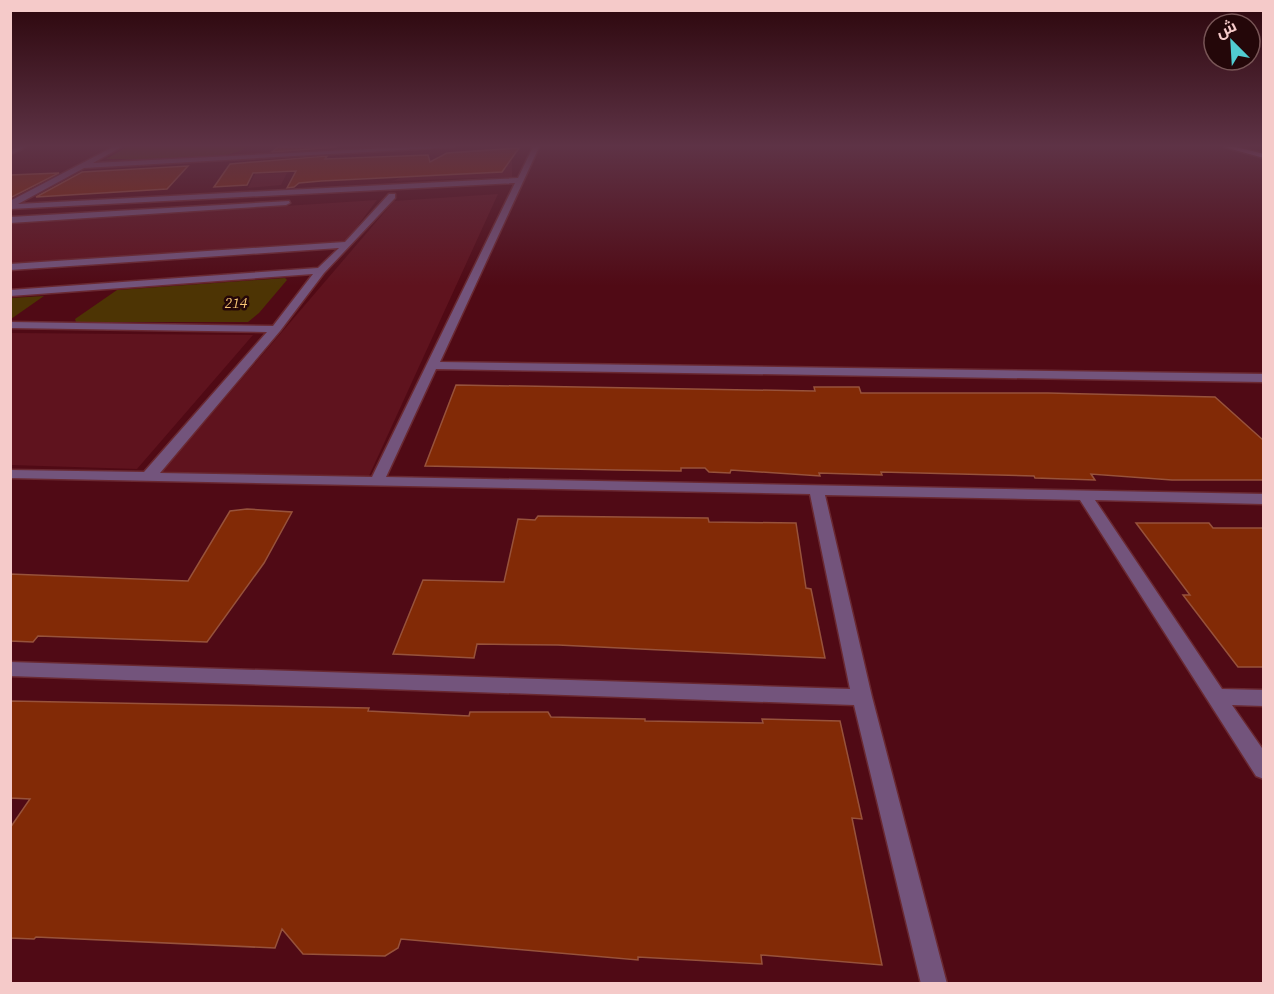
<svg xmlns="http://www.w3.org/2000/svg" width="1274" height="994" font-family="'Source Serif 4',Cairo,serif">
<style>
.built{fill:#5f131e}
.green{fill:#4d3404}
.building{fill:#822a06;stroke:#97523b;stroke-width:1.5}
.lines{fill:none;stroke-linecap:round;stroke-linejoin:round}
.minor-casing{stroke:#6a2932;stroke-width:3}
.secondary-casing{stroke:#6a2932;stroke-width:3}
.minor{fill:#73547c;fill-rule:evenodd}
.secondary{fill:#9c6aaa;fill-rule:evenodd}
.labels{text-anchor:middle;stroke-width:5;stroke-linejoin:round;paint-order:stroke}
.far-park-label{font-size:15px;font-style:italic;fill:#f7c574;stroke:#240709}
</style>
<rect width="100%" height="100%" fill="#500a15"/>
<!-- built -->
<path class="built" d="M512,161V177L393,181L432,164Z
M287,173L281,185L248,188L255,174Z
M498,194L369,476L162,472L394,201Z
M377,200L344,244L11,265V224Z
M11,333L253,335L137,469L11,465Z"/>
<!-- green -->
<path class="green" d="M127,147H247C221,165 140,159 106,159Z
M285,278L287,280L259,313L248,322H76L75,319L117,290Z
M44,296L11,319V298Z"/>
<!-- building -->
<path class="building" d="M278,147H337L272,152Z
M519,148L502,172L321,181L299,183L294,187L287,188L296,171L253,173L247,185L214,187L230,164L327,156L325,159L428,155L430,162L447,153Z
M188,166L167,189L36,197L82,172Z
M59,173L10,198V175Z
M456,385L815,391L814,387H859L861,393H1048L1215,397L1263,440V480H1172L1091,474L1095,480L1035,478L1034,476L881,472L882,475L819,473L820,476L731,470L730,473L709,472L705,468H681V471L616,470L425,466Z
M247,509L292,512L264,563L207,642L38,636L33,642L10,641V574L188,581L230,511Z
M538,516L708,518L709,522L796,523L806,588L811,589L825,658L558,645L477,644L474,658L393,654L423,580L504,582L518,519L535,520Z
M1136,523H1209L1213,528H1263V667H1238L1183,595H1190Z
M10,701L369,708L368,711L469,716L470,712H548L551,717L645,719V721L763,723L762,719L840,721L862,819L852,818L882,965L761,955L762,964L638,957V960L401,939L398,948L385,956L303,954L282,929L275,948L36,937L34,939L10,938V828L30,799L10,798Z"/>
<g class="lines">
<defs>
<path id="minor" d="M17,147H26L10,155V150Z
M113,147H121L93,163L409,147H454L84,168L18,204L518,178L533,147H539L440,362L1264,374V382L436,369L386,477L1264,494V504L1095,500L1222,689L1264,690V706L1232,705L1264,751V779L1256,776L1080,500L825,495L872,697L947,984H921L854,705L10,676V662L850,689L810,494L10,478V470L144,472L267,332L10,328V322L273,326L313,274L10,296V290L318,268L339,248L10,270V264L345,242L389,194H395V198L324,273L280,331L160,473L372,477L515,183L10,209V201Z
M289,201L290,203L286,205L10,223V217Z"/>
<path id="secondary" d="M1224,147H1236L1264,154V158Z"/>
</defs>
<!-- minor casing -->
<use href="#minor" class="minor-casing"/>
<!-- secondary casing -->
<use href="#secondary" class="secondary-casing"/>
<!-- minor -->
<use href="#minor" class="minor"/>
<!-- secondary -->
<use href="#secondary" class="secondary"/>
</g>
<!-- sky -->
<linearGradient id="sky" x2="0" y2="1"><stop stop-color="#2c060c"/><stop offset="0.51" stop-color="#5e3346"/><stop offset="1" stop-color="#5e3346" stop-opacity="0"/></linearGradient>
<rect width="1274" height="286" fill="url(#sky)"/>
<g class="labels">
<!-- far-park labels -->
<g class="far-park-label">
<text x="236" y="308">214</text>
</g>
</g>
<!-- border -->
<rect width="1274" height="994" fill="none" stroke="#f5cac9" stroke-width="24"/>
<!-- north arrow -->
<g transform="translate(1232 42) rotate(336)"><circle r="28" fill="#240709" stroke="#785556" stroke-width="1.5"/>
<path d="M0-4.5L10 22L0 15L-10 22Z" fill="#51ccd1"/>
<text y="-9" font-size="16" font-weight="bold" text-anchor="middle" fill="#f5cac9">ش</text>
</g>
</svg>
